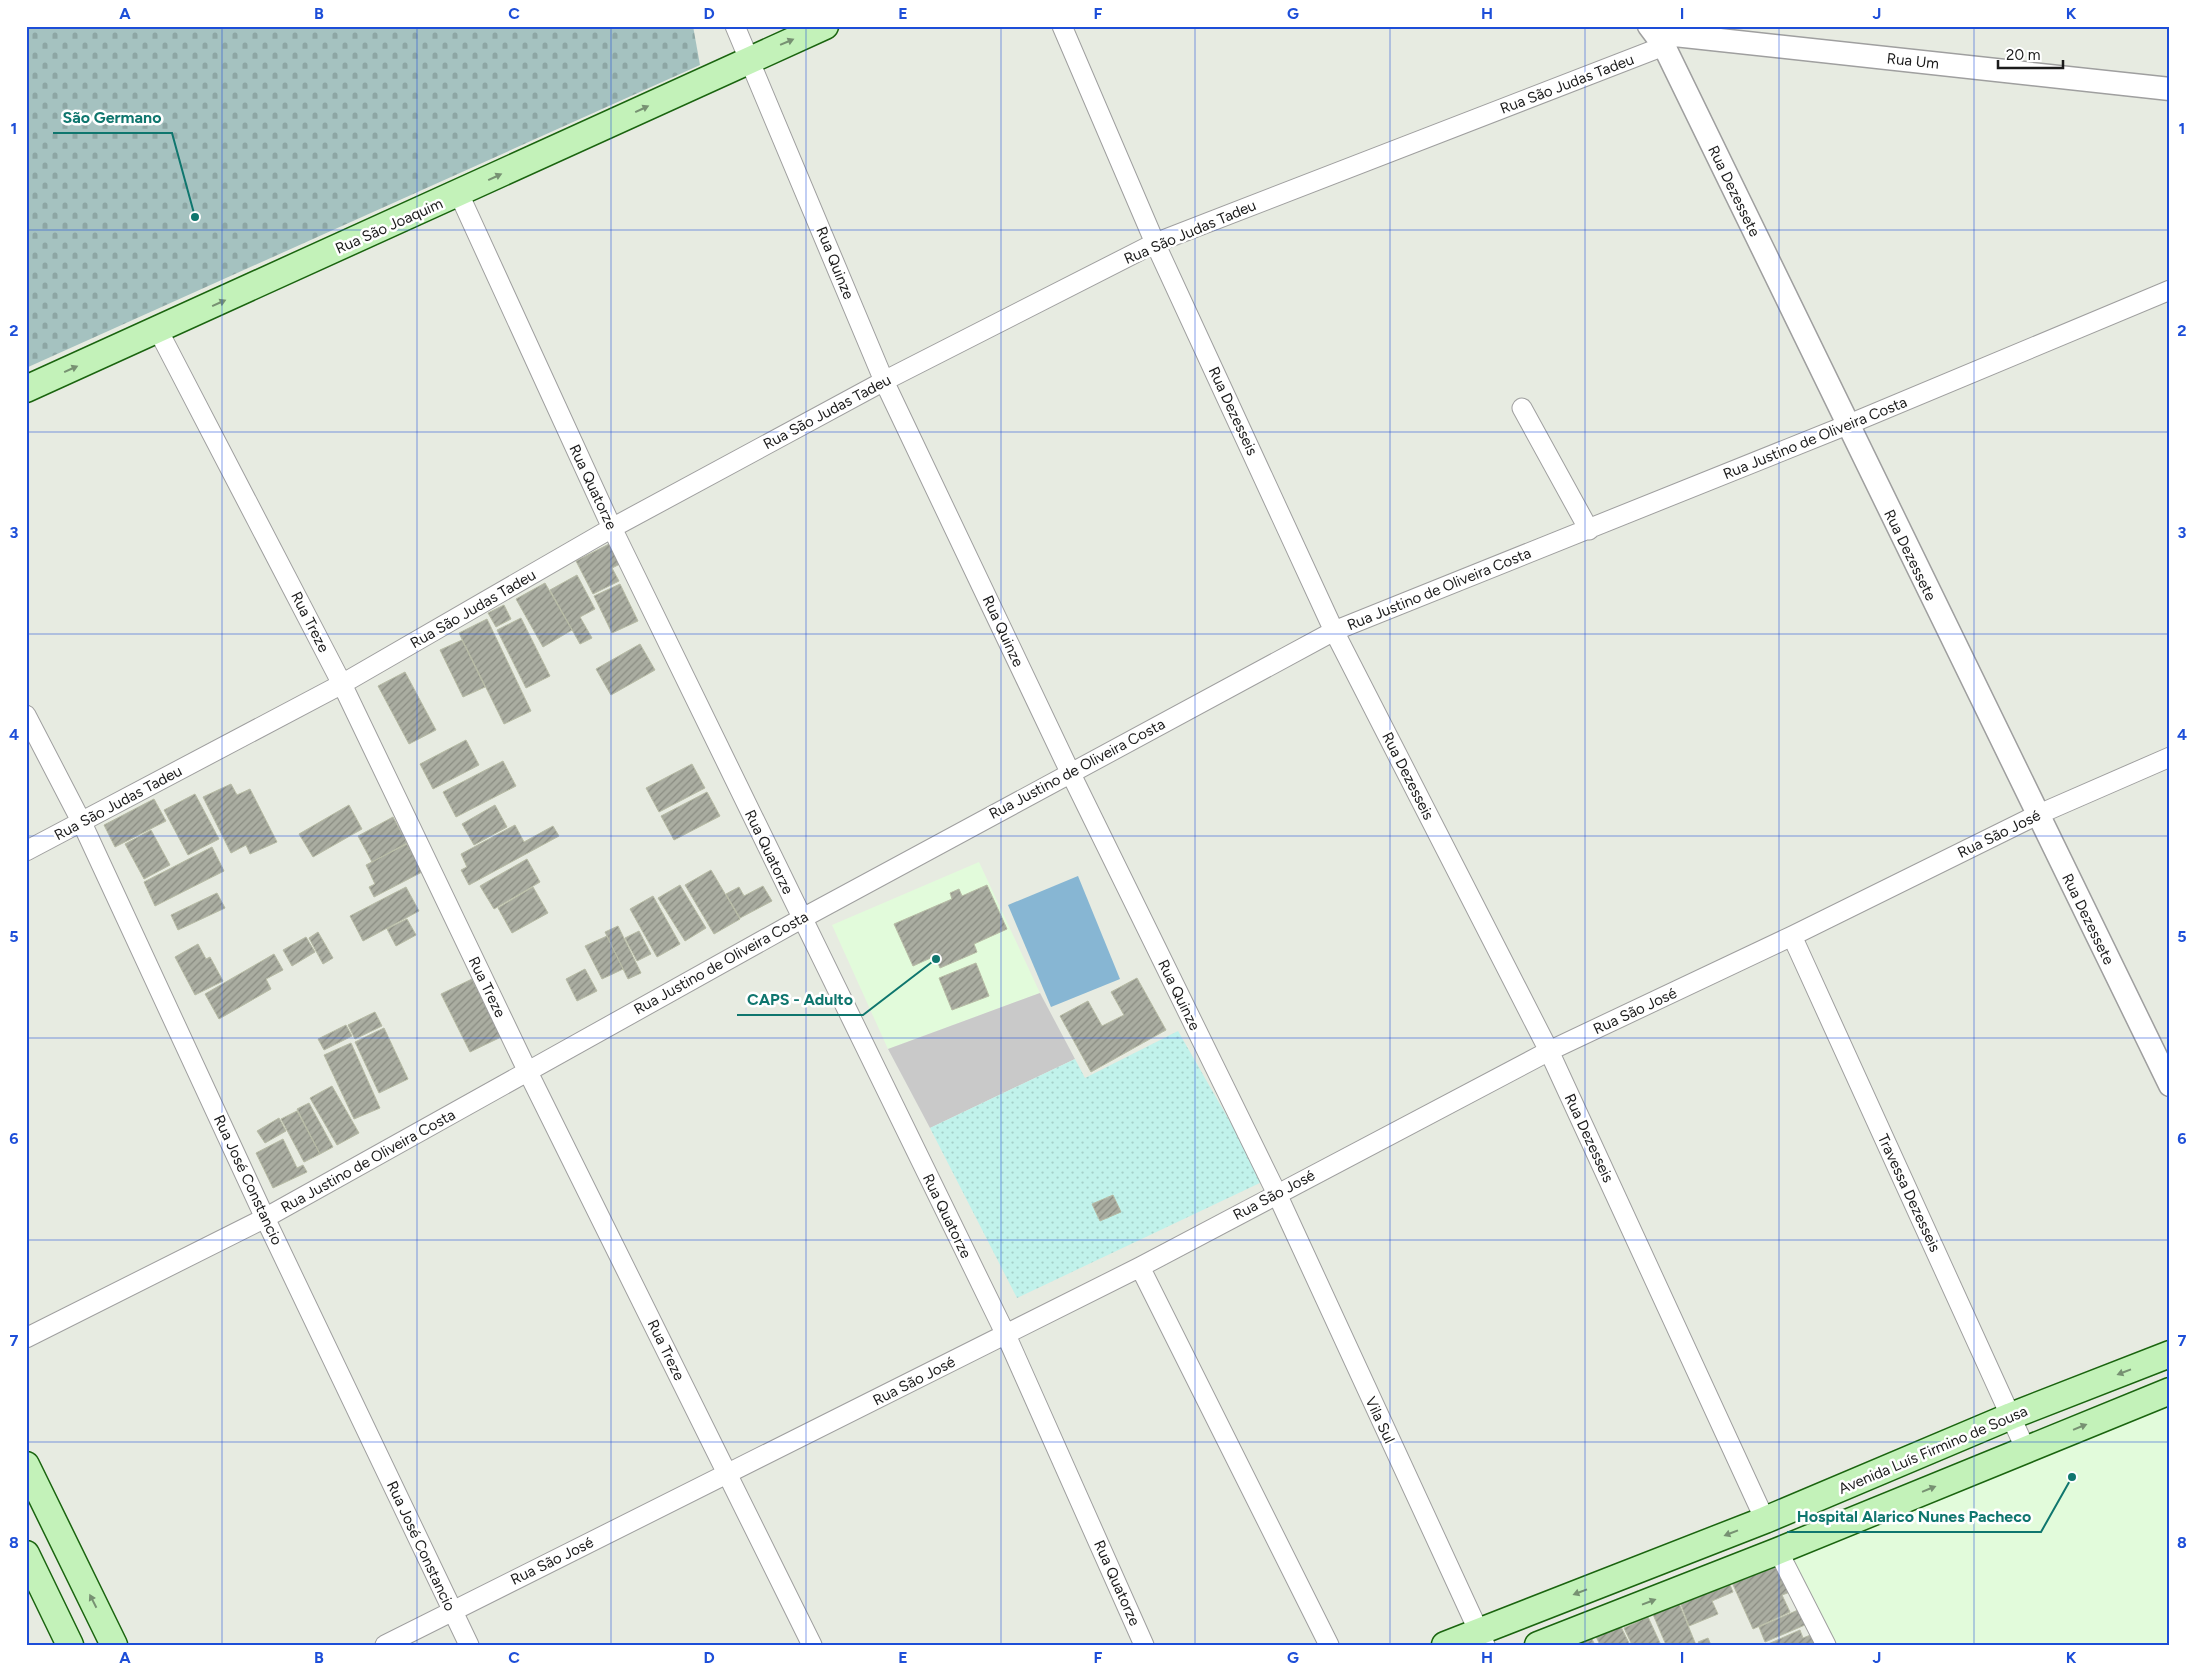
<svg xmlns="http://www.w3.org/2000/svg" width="2196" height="1671" font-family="Figtree,sans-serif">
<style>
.education{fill:#e2fbdb}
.religious{fill:#c9c9c9}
.cemetery{fill:url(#cemetery-stones)}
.park{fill:url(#park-dots)}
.pitch{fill:#87b6d3}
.building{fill:url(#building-hatch);stroke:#b7bba5}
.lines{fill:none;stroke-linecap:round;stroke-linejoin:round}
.minor-casing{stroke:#9f9f9f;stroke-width:21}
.tertiary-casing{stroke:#9f9f9f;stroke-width:25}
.secondary-casing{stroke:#1a640f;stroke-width:29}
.minor{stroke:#fff;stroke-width:19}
.tertiary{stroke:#fff;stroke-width:22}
.secondary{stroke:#c3f2b9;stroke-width:26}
.oneway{fill:#779172}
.grid{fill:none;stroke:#1d4ed8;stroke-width:1;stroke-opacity:0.55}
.labels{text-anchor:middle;stroke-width:5;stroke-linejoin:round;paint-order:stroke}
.street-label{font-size:15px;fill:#1b1b1b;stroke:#fff}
.leader{fill:none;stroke:#0f766e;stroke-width:2}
.callout-dot{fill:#0f766e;stroke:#fff;stroke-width:2}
.callout-label{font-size:16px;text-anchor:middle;font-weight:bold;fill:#0f766e;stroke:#fff;stroke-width:5;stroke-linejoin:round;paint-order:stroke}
.neatline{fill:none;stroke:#1d4ed8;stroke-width:2}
.grid-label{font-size:16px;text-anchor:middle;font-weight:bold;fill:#1d4ed8}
</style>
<defs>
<pattern id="cemetery-stones" width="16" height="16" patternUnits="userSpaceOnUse" patternTransform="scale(1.25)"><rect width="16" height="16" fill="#a5c2c0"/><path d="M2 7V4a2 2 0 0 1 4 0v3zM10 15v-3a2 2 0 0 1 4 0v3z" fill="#8da6a4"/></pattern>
<pattern id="park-dots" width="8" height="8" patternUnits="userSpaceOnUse" patternTransform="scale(1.25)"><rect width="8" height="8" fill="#c1f2eb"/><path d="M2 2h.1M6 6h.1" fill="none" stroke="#a5cfc9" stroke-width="1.8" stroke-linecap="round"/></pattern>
<pattern id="building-hatch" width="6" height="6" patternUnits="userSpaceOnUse" patternTransform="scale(1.25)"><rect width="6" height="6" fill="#aaada1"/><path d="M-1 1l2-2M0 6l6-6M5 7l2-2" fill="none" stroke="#8a8c82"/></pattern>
</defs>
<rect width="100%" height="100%" fill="#e7ebe1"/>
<!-- education -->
<path class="education" d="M979,862L1040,993L888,1049L832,925Z
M2170,1401V1645H1832L1780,1552Z"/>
<!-- religious -->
<path class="religious" d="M1040,993L1075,1059L930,1128L888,1049Z"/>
<!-- cemetery -->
<path class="cemetery" d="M26,26H693L700,65L26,368Z"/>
<!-- park -->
<path class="park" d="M1178,1031L1264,1181L1017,1298L930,1128L1075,1059L1085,1078Z"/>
<!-- pitch -->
<path class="pitch" d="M1078,876L1120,979L1051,1007L1008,905Z"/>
<!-- building -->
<path class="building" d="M609,544L620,564L612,568L619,581L593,594L576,561Z
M577,575L595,609L580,617L592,638L580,644L550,590Z
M545,583L572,630L543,647L516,599Z
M620,584L638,621L612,633L594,596Z
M504,605L511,619L496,627L488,613Z
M521,618L550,676L526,688L497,630Z
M487,619L531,711L504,724L459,633Z
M462,640L485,687L463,697L440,650Z
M640,644L655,670L611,695L596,669Z
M405,672L436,730L409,744L378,686Z
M466,740L479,765L433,789L420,764Z
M503,761L516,786L456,817L443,792Z
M692,764L705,788L659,812L646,788Z
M231,784L237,795L250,789L277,842L250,854L246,845L231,853L203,797Z
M707,792L720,816L674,840L661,816Z
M195,794L219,839L188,855L164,810Z
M154,799L166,821L115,847L104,825Z
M349,805L362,829L313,857L299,834Z
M495,805L507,827L474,845L462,824Z
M393,817L407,843L372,862L358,836Z
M515,825L524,842L553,826L559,836L469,885L461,870L467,867L461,854Z
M151,830L170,865L144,879L125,844Z
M407,844L422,872L374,897L369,887L375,884L366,865Z
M212,847L224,871L155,906L144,882Z
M527,859L540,882L494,909L480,886Z
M711,870L740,919L714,934L685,885Z
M680,885L706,928L685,941L658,898Z
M987,885L1007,929L974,944L977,952L940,968L935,956L913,966L894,924L952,899L950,893L959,889L962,896Z
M763,886L772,901L740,918L726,894L739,887L744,896Z
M406,887L419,911L363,941L350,916Z
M533,887L548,913L512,933L498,908Z
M217,893L225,908L178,930L171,915Z
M653,896L680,944L657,957L630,909Z
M407,919L416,935L396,946L387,929Z
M618,926L641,973L628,979L605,932Z
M639,931L651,954L637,961L625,938Z
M318,932L333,958L323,964L309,938Z
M607,936L623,969L602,979L585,946Z
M306,937L315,952L292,966L283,950Z
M198,944L206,959L210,957L223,981L195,995L175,957Z
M274,954L283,970L266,979L271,989L219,1019L205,994Z
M976,963L989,996L952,1010L939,978Z
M585,969L597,991L577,1001L566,979Z
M1137,978L1166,1030L1091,1072L1060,1016L1088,1001L1102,1026L1124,1015L1111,992Z
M472,979L501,1037L470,1052L441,994Z
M375,1012L382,1026L355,1039L348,1025Z
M346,1025L352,1036L324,1050L318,1039Z
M384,1028L408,1079L379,1093L355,1042Z
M351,1043L380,1108L354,1119L324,1055Z
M332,1086L359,1133L337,1145L310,1098Z
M309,1103L333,1147L320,1154L297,1109Z
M297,1111L320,1154L304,1162L281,1119Z
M279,1118L286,1131L265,1143L257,1131Z
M283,1139L297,1168L303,1165L307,1172L273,1188L256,1153Z
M1113,1195L1121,1212L1100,1221L1092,1204Z
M1777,1557L1793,1591L1782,1595L1790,1612L1753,1629L1730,1578Z
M1727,1578L1733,1592L1712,1601L1718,1614L1689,1626L1680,1602Z
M1678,1601L1696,1645H1666L1652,1612Z
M1798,1610L1805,1625L1765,1642L1759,1627Z
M1648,1617L1661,1645H1632L1624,1628Z
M1617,1619L1630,1645H1600L1593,1630Z
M1587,1629L1595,1645H1564Z
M1800,1630L1803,1638L1818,1632L1816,1645H1766Z
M1708,1638L1711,1645H1700L1698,1642Z"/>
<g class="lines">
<defs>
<path id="minor" d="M735,26L884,381L1070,772L1277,1194L1485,1645
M1062,26L1155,243L1334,631L1549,1051L1765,1520
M459,194L612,528L1006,1335L1144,1645
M158,330L342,684L527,1070L812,1645
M1522,408L1589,530
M26,715L82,823L265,1218L469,1645
M26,851L342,684L612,528L884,381L1155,243L1664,46
M1792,936L2026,1450
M1140,1267L1329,1645
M26,1338L265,1218L801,919L1334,631L1847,425L2170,290
M1778,1551L1826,1645
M385,1645L1140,1267L1549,1051L1792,936L2037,815L2170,757"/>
<path id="tertiary" d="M1649,26L1664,46L2170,1085
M1656,33L2170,89"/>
<path id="secondary" d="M26,389L825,26
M26,1465L114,1645
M26,1554L70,1645
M1445,1645L1765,1520L2011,1416L2170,1354
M1538,1645L1778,1551L2170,1391"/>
</defs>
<!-- minor casing -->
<use href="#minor" class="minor-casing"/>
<!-- tertiary casing -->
<use href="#tertiary" class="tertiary-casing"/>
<!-- secondary casing -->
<use href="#secondary" class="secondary-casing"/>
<!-- minor -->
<use href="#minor" class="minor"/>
<!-- tertiary -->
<use href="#tertiary" class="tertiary"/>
<!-- secondary -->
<use href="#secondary" class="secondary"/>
</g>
<!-- one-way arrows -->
<defs><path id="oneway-solid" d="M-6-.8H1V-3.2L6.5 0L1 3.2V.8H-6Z" transform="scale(1.25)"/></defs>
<g class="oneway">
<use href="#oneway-solid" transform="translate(787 42) rotate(-23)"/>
<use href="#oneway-solid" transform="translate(642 109) rotate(-25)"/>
<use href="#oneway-solid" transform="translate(495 177) rotate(-25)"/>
<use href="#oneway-solid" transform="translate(219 303) rotate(-24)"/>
<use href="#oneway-solid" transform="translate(71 369) rotate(-24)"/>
<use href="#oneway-solid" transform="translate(2124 1372) rotate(159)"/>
<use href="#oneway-solid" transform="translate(2080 1427) rotate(-22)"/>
<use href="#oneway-solid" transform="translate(1929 1489) rotate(-22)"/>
<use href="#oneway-solid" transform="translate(1731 1533) rotate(159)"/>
<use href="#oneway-solid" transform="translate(1580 1592) rotate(159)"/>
<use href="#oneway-solid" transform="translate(93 1601) rotate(-117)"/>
<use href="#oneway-solid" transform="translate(1649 1602) rotate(-21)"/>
</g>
<!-- grid -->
<path class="grid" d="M222,26V1645M417,26V1645M611,26V1645M806,26V1645M1001,26V1645M1195,26V1645M1390,26V1645M1585,26V1645M1779,26V1645M1974,26V1645M26,230H2170M26,432H2170M26,634H2170M26,836H2170M26,1038H2170M26,1240H2170M26,1442H2170"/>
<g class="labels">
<!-- street labels -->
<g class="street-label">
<text transform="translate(1913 61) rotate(6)" y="5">Rua Um</text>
<text transform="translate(1567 84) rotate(-21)" y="5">Rua São Judas Tadeu</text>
<text transform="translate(1734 191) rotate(64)" y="5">Rua Dezessete</text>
<text transform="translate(389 226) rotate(-24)" y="5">Rua São Joaquim</text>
<text transform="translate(1190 232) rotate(-23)" y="5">Rua São Judas Tadeu</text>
<text transform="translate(835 263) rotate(68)" y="5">Rua Quinze</text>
<text transform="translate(1233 411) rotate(65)" y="5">Rua Dezesseis</text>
<text transform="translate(827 412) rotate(-28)" y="5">Rua São Judas Tadeu</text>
<text transform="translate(1815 438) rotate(-22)" y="5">Rua Justino de Oliveira Costa</text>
<text transform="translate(593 487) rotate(65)" y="5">Rua Quatorze</text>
<text transform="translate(1910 555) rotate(64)" y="5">Rua Dezessete</text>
<text transform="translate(1439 589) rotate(-22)" y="5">Rua Justino de Oliveira Costa</text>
<text transform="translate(473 609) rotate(-30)" y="5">Rua São Judas Tadeu</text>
<text transform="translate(310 622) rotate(63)" y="5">Rua Treze</text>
<text transform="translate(1003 631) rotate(65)" y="5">Rua Quinze</text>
<text transform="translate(1077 769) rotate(-28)" y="5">Rua Justino de Oliveira Costa</text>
<text transform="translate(1408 776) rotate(63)" y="5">Rua Dezesseis</text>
<text transform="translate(118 803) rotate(-28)" y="5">Rua São Judas Tadeu</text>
<text transform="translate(1999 834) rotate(-26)" y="5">Rua São José</text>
<text transform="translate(769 852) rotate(64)" y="5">Rua Quatorze</text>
<text transform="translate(2088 919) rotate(64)" y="5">Rua Dezessete</text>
<text transform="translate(721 963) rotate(-29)" y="5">Rua Justino de Oliveira Costa</text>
<text transform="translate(487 987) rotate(64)" y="5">Rua Treze</text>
<text transform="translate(1179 995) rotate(64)" y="5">Rua Quinze</text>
<text transform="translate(1635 1011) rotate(-25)" y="5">Rua São José</text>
<text transform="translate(1589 1138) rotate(65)" y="5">Rua Dezesseis</text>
<text transform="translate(368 1161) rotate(-29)" y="5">Rua Justino de Oliveira Costa</text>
<text transform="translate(248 1180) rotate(65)" y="5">Rua José Constancio</text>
<text transform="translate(1909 1193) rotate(65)" y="5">Travessa Dezesseis</text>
<text transform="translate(1274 1195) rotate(-28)" y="5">Rua São José</text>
<text transform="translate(947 1216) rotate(64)" y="5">Rua Quatorze</text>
<text transform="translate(666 1350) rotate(64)" y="5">Rua Treze</text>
<text transform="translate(914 1381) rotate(-27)" y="5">Rua São José</text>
<text transform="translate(1380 1420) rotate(65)" y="5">Vila Sul</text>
<text transform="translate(1933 1450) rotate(-23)" y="5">Avenida Luís Firmino de Sousa</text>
<text transform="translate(421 1546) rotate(65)" y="5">Rua José Constancio</text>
<text transform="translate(552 1561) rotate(-26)" y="5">Rua São José</text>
<text transform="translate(1117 1583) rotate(66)" y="5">Rua Quatorze</text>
</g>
</g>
<!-- callouts -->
<path class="leader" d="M195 217L172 133H53M936 959L863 1015H737M2072 1477L2041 1532H1787"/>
<g class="callout-dot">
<circle cx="195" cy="217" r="5"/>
<circle cx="936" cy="959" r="5"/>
<circle cx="2072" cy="1477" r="5"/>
</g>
<g class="callout-label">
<text x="112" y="123">São Germano</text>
<text x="800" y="1005">CAPS - Adulto</text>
<text x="1914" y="1522">Hospital Alarico Nunes Pacheco</text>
</g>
<!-- border -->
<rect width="2196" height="1671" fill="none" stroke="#ffffff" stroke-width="55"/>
<!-- scale -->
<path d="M1998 60v8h65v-8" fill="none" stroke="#1b1b1b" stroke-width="2.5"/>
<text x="2006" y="60" font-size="15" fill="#1b1b1b" stroke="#ffffff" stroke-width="4" paint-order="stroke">20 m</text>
<rect x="28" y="28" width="2140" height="1616" class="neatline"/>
<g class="grid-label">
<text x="125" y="19">A</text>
<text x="319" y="19">B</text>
<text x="514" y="19">C</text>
<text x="709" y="19">D</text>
<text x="903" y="19">E</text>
<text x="1098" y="19">F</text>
<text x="1293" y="19">G</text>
<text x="1487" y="19">H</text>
<text x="1682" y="19">I</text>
<text x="1877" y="19">J</text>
<text x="2071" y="19">K</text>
<text x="14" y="134">1</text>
<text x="2182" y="134">1</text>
<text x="14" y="336">2</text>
<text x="2182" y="336">2</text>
<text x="14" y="538">3</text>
<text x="2182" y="538">3</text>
<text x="14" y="740">4</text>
<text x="2182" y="740">4</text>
<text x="14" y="942">5</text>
<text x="2182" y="942">5</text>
<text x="14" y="1144">6</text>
<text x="2182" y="1144">6</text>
<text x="14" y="1346">7</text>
<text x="2182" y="1346">7</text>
<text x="14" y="1548">8</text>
<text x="2182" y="1548">8</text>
<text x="125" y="1663">A</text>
<text x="319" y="1663">B</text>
<text x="514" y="1663">C</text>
<text x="709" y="1663">D</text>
<text x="903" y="1663">E</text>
<text x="1098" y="1663">F</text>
<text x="1293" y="1663">G</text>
<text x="1487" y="1663">H</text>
<text x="1682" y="1663">I</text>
<text x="1877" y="1663">J</text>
<text x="2071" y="1663">K</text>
</g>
</svg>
